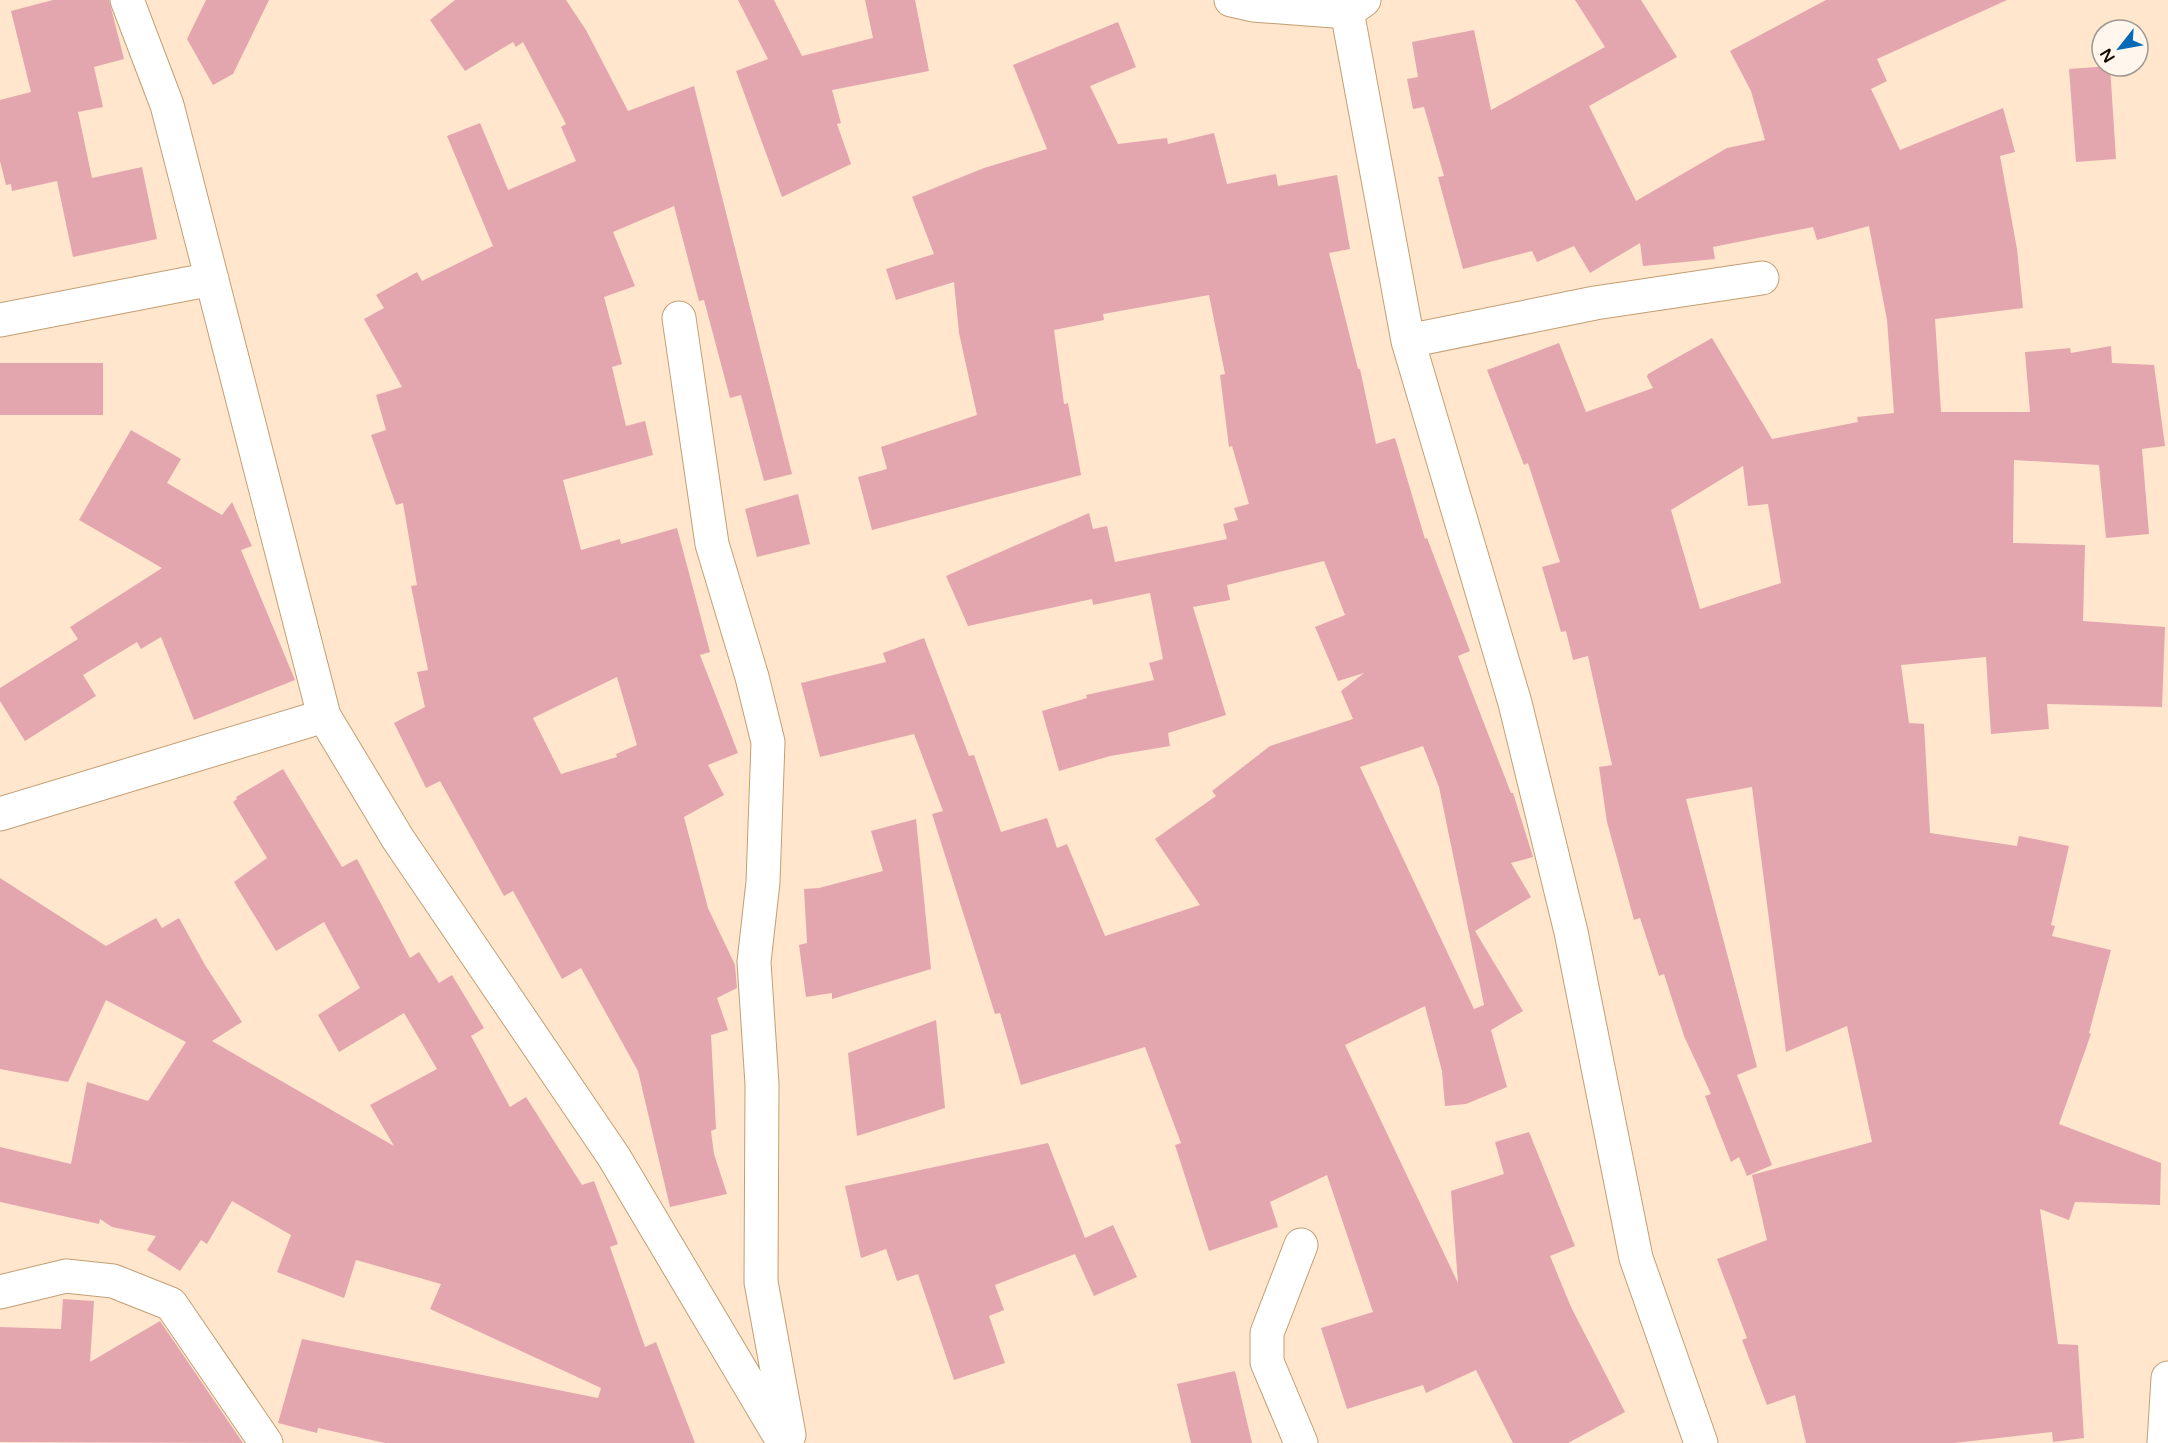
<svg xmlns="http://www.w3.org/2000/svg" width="2168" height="1443" font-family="'Varela Round',sans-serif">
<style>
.building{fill:#e4a6ae;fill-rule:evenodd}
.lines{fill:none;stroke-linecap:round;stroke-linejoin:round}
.street-casing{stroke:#c49e73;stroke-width:35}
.street{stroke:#fff;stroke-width:33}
</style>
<rect width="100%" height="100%" fill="#ffe6cc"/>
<!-- building -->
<path class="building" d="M53,0H109L124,59L94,67L103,107L78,112L92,178L142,167L157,239L73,257L57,181L12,191L11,184L6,185L0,161V100L31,92L11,11Z
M206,0H269L233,74L213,85L187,39Z
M455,0H566L586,30L628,111L694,86L792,474L764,481L741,395L730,398L704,300L699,301L674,206L613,232L635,286L604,297L622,364L612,367L626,426L645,421L653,455L563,480L581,550L620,539L621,544L677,528L710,652L700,655L738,753L708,765L724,795L684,817L708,908L735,965L737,988L717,998L728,1030L711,1035L716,1129L711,1131L714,1154L727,1194L670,1207L638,1071L581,968L562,979L513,891L504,896L440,781L426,788L394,723L425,707L417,672L428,670L411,586L417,585L403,503L396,505L371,435L386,430L376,395L402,387L364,319L384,308L376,295L417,272L422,281L493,246L447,136L480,123L508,190L576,161L561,127L566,124L523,42L516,47L513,42L465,71L430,20ZM617,677L637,745L616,754L617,757L561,774L533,718Z
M738,0H774L802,56L873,38L865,0H915L929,71L832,90L841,123L837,124L851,164L782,197L736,71L768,59Z
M1575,0H1641L1677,57L1589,106L1636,201L1727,148L1765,140L1751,91L1730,51L1826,0H2007L1877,59L1887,81L1871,89L1900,150L2003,108L2015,152L2000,156L2017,249L2023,308L1935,319L1941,412H2030L2025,352L2070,348L2071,353L2111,346L2112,363L2154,365L2165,446L2142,449L2149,534L2106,538L2099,465L2014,460L2013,543L2085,545L2083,621L2165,627L2162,707L2047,704L2049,729L1991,734L1986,657L1901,665L1909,723L1924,724L1930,833L2017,846L2019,836L2069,846L2051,925L2055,926L2052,936L2111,950L2089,1033L2091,1034L2059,1124L2161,1163L2160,1205L2075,1202L2069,1220L2040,1209L2058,1344L2078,1345L2084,1438L2053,1442L2052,1432L1954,1443H1806L1795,1395L1767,1405L1742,1340L1747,1338L1717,1259L1767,1240L1752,1175L1872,1142L1847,1026L1786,1052L1752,787L1686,799L1757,1067L1737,1075L1772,1165L1747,1176L1739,1157L1731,1162L1705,1096L1711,1094L1684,1036L1664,974L1659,976L1640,918L1634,920L1607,822L1599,767L1612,765L1588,656L1573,660L1566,631L1561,632L1542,567L1560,562L1528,463L1524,465L1487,370L1559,343L1586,412L1653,388L1647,377L1648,374L1712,338L1772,439L1858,422L1857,417L1894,413L1887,320L1869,226L1817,240L1813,227L1713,247L1715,259L1643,266L1640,243L1590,273L1574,246L1537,262L1532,251L1463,269L1438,177L1444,176L1424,107L1413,109L1407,79L1418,77L1412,42L1474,30L1491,110L1605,47ZM1743,466L1748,506L1768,504L1781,583L1700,609L1671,510Z
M1118,22L1136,67L1090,86L1118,144L1167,138L1168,144L1214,133L1227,184L1276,174L1278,186L1337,175L1350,249L1329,253L1358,369H1360L1376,444L1395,438L1425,539L1427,538L1470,651L1458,656L1511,793H1513L1533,857L1511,863L1531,897L1475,931L1523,1011L1491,1030L1507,1087L1466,1104L1445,1106L1442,1071L1425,1006L1345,1045L1458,1283L1451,1191L1504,1174L1495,1142L1529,1132L1575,1246L1550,1256L1571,1307L1625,1412L1568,1443H1513L1476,1370L1426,1393L1423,1385L1347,1409L1321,1328L1373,1312L1327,1175L1270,1202L1278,1227L1209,1251L1175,1145L1181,1143L1145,1047L1021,1085L1000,1013L995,1014L932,814L943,811L914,734L820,757L801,683L886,662L883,653L924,638L969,756L974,755L1001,832L1047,818L1057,848L1067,844L1105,936L1200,905L1155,839L1216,796L1212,791L1270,746L1353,719L1341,691L1364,673L1338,681L1315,627L1345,615L1324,561L1227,585L1230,600L1193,607L1226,715L1168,733L1170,746L1110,756L1059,771L1042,711L1087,698L1086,695L1154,680L1149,663L1163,659L1150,593L1093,605L1092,599L968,626L946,576L1089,513L1093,529L1107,526L1115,562L1227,539L1223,524L1238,520L1234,508L1249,504L1232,446L1229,447L1220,375L1225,374L1209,295L1103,314L1104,320L1054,330L1064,404L1068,403L1081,475L872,530L858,477L887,469L881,447L977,415L959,333L954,282L896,300L886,269L934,254L912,197L984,168L1047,149L1013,65ZM1423,746L1439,787L1484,1005L1474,1009L1360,767Z
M2110,66L2116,159L2076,162L2069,69Z
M0,363H103V415H0Z
M131,430L181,459L167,483L222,515L232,502L252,546L241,550L295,680L194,720L161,637L141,649L137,642L83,675L96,696L25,741L0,701V688L78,639L70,627L162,568L79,520Z
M798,494L810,544L757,557L745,509Z
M283,769L342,867L357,859L410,958L419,952L439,983L452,975L484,1028L471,1036L510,1107L526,1097L582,1185L594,1181L618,1244L610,1247L645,1347L656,1342L695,1443H385L318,1428L317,1433L278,1423L302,1339L598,1398L601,1388L430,1309L441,1284L356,1260L344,1298L277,1272L291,1235L232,1201L207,1244L201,1240L180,1271L147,1250L156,1236L112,1227L100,1219L99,1224L0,1202V1147L71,1164L87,1082L148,1101L186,1042L106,1000L68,1082L0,1069V878L106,946L156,918L162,928L179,918L205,965L242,1022L212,1041L394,1146L370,1105L437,1069L404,1013L339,1052L318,1015L360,988L324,922L276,951L234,882L267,858L233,802L237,799L236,797Z
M916,819L931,969L832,999V993L806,997L799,945L807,943L804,889L819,888L883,871L871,831Z
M936,1020L945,1108L857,1136L848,1053Z
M1048,1143L1085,1238L1113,1225L1137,1277L1094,1296L1075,1254L995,1285L1004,1310L989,1316L1005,1363L954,1380L918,1274L897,1281L886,1249L861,1258L845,1186Z
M63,1299L94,1301L90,1362L160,1321L243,1443L0,1442V1327L61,1329Z
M1235,1371L1252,1443H1191L1177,1384Z"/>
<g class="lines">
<defs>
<path id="street" d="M127,0L167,105L324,716L398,839L614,1157L784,1443
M1231,0L1253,5L1347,12L1364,0
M1345,0L1408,341L1515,703L1571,932L1636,1258L1701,1443
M679,318L712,544L752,677L768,742L763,882L754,962L762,1084L761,1282L789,1435
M0,320L212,279
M1408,341L1595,303L1762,278
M0,814L324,716
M1301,1245L1267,1333V1362L1301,1443
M0,1292L66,1276L113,1281L171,1304L266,1443
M2164,1443L2168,1378"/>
</defs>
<!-- street casing -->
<use href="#street" class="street-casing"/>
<!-- street -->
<use href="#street" class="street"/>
</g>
<!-- north arrow -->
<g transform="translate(2120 48) rotate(239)"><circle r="28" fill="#fff7ee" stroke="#a1978f" stroke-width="1.5"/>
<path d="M0-4.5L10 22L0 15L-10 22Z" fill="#076ab7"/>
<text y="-9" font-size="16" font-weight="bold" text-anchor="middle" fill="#150800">N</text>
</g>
</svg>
